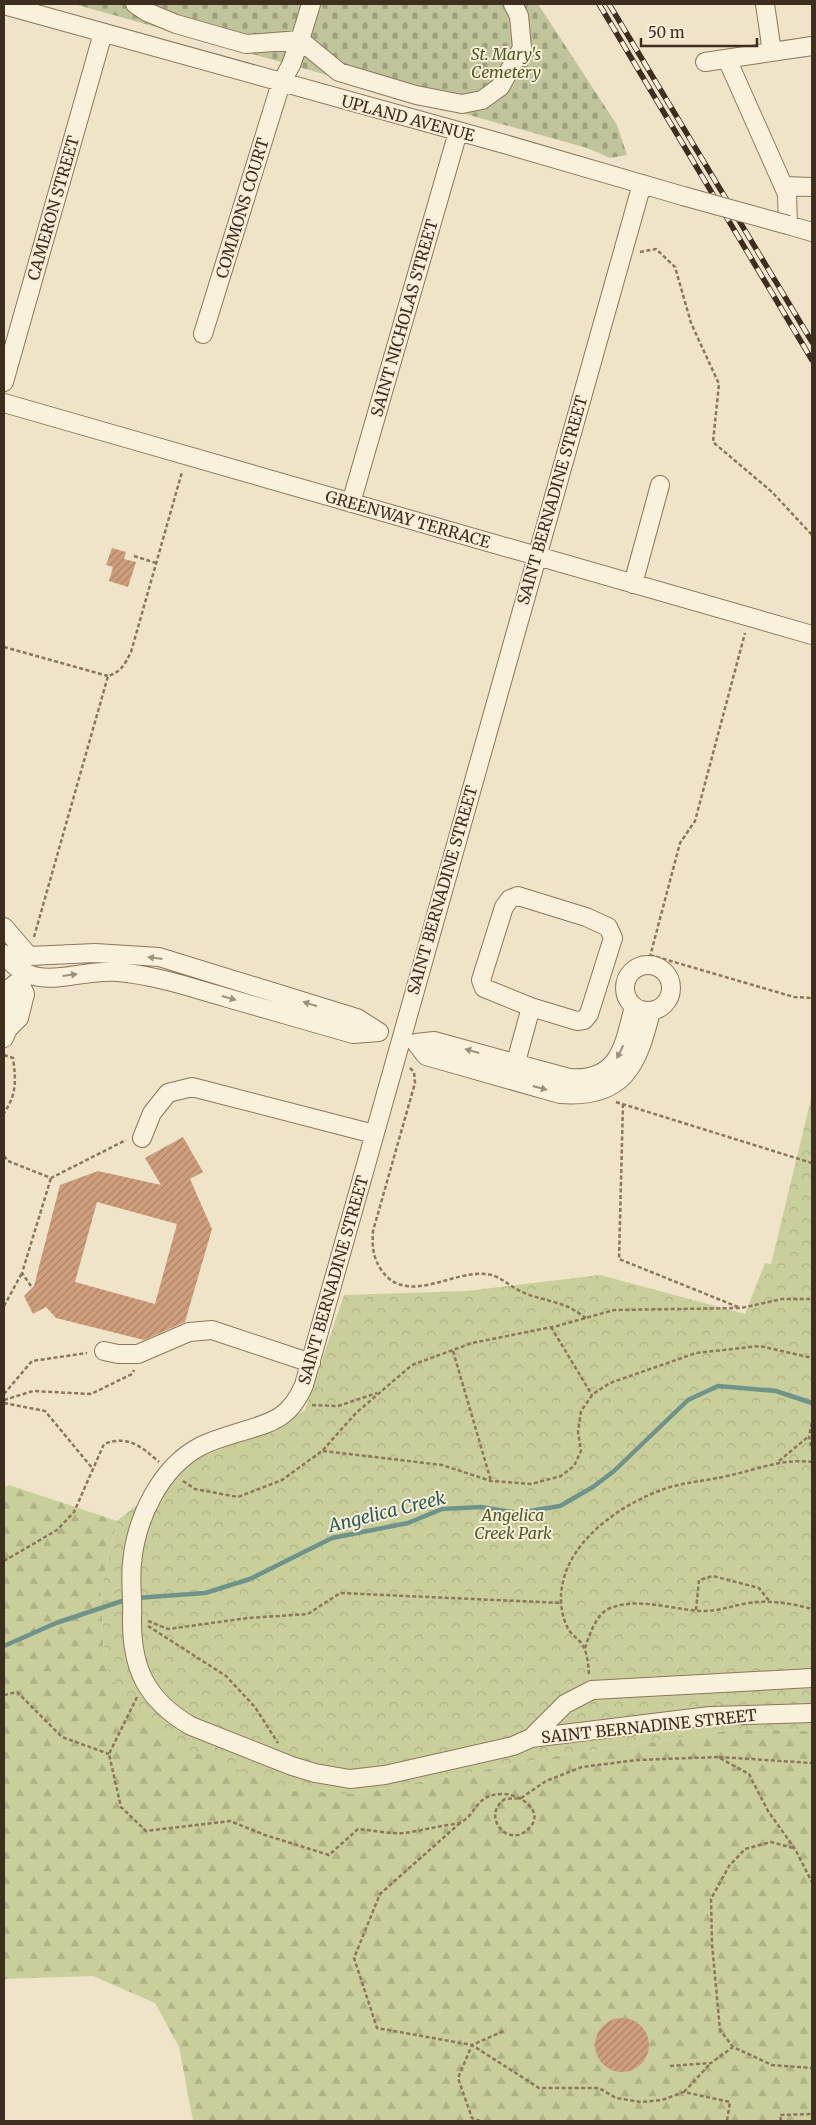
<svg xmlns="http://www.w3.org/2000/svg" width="816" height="2125" font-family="Merriweather,serif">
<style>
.forest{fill:url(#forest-firs)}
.cemetery{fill:url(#cemetery-stones)}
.park{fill:url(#park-crowns)}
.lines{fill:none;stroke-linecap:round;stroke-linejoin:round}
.stream{stroke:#6f938a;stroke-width:4.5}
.building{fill:url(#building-hatch);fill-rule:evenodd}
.minor-casing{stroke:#8d765c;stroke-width:20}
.path{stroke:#8d765c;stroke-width:2.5;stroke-dasharray:4 2.5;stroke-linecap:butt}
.minor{stroke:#faf1dc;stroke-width:18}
.rail-casing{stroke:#3d2e20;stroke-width:5.5}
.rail{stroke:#f7eed8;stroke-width:4;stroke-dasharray:11;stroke-linecap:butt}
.minor-bridge-casing{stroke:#8d765c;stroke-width:20;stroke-linecap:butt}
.minor-bridge{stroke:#faf1dc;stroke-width:18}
.oneway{fill:#9c907e}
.labels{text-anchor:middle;stroke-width:4;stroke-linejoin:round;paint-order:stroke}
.park-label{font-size:16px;font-style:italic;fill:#4d5a26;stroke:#f7eed8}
.street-label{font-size:16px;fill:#3d2e20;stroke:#f7eed8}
.water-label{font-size:18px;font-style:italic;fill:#2f5d5a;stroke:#f7eed8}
</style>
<defs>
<pattern id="forest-firs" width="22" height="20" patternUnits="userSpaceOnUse" patternTransform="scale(1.25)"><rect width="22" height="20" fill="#c9cf9b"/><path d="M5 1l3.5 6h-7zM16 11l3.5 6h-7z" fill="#aeb285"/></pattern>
<pattern id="cemetery-stones" width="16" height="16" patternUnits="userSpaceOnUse" patternTransform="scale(1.25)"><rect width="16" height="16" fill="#bfc49a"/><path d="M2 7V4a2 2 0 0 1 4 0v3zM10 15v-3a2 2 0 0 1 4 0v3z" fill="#9ca07d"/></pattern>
<pattern id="park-crowns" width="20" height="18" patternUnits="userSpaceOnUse" patternTransform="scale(1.25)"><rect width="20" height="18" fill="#c9cf9b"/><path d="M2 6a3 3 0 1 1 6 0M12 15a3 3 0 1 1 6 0" fill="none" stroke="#aeb285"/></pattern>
<pattern id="building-hatch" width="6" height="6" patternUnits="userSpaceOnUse" patternTransform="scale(1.25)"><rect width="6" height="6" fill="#cf9f7d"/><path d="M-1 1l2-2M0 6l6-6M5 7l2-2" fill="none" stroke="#a98266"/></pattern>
</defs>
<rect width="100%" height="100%" fill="#f0e4c8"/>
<!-- forest -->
<path class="forest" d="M9,1485L117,1521L101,1590L104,1659L356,1794L562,1755L738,1729L812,1731V2121H193L179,2047L155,2003L93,1976L4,1979V1487Z"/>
<!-- cemetery -->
<path class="cemetery" d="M74,4H538L617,125L627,155L610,158L587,148Z"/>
<!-- park -->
<path class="park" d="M812,1095V1731L738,1729L562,1755L356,1794L291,1791L181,1747L125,1712L104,1659L101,1590L117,1521L193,1460L270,1430L305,1410L344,1295L467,1291L600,1275L745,1314L765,1263L771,1264Z"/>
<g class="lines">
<!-- stream -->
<path class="stream" d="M136,1598L205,1593L250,1579L332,1538L408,1523L442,1509L481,1507L518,1513L560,1506L593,1487L614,1471L688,1400L718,1386L776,1391L812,1403
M4,1646L56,1623L128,1599"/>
</g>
<!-- building -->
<path class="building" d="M112,548L126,552L124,559L136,562L128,587L109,581L113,567L106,565Z
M183,1137L203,1172L190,1179L212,1229L185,1322L144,1340L56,1318L46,1307L33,1314L24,1296L34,1286L60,1185L98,1171L161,1185L145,1158ZM97,1202L177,1224L155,1304L75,1282Z
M595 2045a27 27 0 1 1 54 0a27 27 0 1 1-54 0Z"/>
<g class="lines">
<defs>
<path id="minor" d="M135,4L147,12L176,24L246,44L300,40L311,4
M765,4L772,52
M4,5L501,143L683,196
M727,59L787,194L788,225L812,232
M705,62L812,46
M642,184L304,1385C290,1418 273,1422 240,1432C227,1436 213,1440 201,1446C160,1467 136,1519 132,1563C130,1581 133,1598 132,1616C131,1668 146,1700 191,1726L292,1766L315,1773L350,1779L385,1775L513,1746L531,1738L710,1716L812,1713
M784,186L812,187
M203,334L281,83L291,65L300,40L339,72L416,95L462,104L482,100L500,87L522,48L519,16L513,4
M4,382L103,33
M4,403L812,635
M351,503L458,132
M633,584L660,485
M4,927L29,956
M4,954C35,996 73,969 117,972C154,975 189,987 224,997C267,1009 310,1022 353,1034L379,1032L357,1018L159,957L95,953L29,956
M625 988a23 23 0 1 1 46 0a23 23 0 1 1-46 0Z
M634,1006C624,1045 620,1082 569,1078L434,1041L416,1043L426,1056L560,1094C624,1099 638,1065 651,1011
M4,1010L10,988L19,981L25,994L19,1018L8,1029L4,1038
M513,1073L531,1007L577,1021L584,1020L589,1014L613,938L608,927L586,917L518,896L510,899L504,907L481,980L484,988L531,1007
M142,1138L152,1113L168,1093L192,1087L374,1134
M104,1351L118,1354H138L189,1332L212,1330L311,1363
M531,1738L565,1704L592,1690L812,1678"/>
</defs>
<!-- minor casing -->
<use href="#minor" class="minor-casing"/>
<!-- path -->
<path class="path" d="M640,252L656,249L675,267L691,323L719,384L713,442L772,492L812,535
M134,556L156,563
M4,647L108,676
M34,937L108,676C121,672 125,664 131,652L182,472
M650,955L794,997L812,998
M648,964L680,843L695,821L745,633
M4,1055L13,1058C16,1080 17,1094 4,1113
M410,1068L414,1072L415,1083L373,1231C372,1247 373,1258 382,1271C407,1306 453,1270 486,1274C499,1275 508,1285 520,1291C534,1298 551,1300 566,1306C573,1309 580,1314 586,1318
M616,1102L812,1163
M623,1104L619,1259L738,1307
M4,1156L8,1161L51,1178L126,1140
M31,1286L22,1273L51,1178
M4,1306L22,1273
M551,1327L592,1395
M453,1351L491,1481
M4,1394L32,1361L87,1353
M4,1400L33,1391L91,1394L132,1374L134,1370
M4,1403L45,1411L93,1469
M312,1405L338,1406L377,1393
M812,1423L809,1436L812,1450
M323,1451L442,1465L491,1481L531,1484L561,1476L574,1466L581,1451L578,1432L581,1411L593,1394L610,1383L696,1353L760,1346L812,1358
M779,1461L809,1436
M183,1481L195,1489L238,1497L282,1480L322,1451L356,1413L412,1365L472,1343L557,1326L614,1310L741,1308L782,1299H812
M4,1561L57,1530L74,1512L104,1444C128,1435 141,1446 159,1462
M696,1610L699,1580L713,1576L759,1588L770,1602
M148,1621L168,1629L248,1618L308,1614L340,1593L562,1603
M148,1626L226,1676L255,1707L278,1743
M585,1648C589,1636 596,1615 608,1609C639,1596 671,1610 703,1611C719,1611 732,1606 748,1603C770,1600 791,1603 812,1609
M589,1674C588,1666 588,1656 584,1648C582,1642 577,1639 572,1634C564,1626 560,1606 561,1595C564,1543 619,1505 664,1489C684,1482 706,1481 727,1476C756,1470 782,1458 812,1462
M4,1695L17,1692L62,1737L109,1754
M137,1697L109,1754L121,1807L146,1831L230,1821L265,1835L329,1855L358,1829C372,1830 388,1834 403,1833C414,1832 426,1829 437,1827C444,1825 452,1825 459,1823C477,1816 474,1795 501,1794C520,1793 549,1813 526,1831C506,1847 481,1815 505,1799L521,1798L546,1781L582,1767L637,1760L718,1757L749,1774L768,1811L795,1849L812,1882
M719,1757L812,1763
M460,1823L380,1894L354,1958L377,2028L472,2045L539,2088H599L616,2098L641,2102L662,2100L684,2092L730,2102L727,2121
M793,1848L771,1842L745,1849L729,1866L711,1899L712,1944L720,2030L733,2047L772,2065L812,2068
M670,2066L711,2063L733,2047
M684,2092L710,2064
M480,2121L472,2118L458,2078L472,2045L506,2030
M781,2121L780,2115L812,2114"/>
<!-- minor -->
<use href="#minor" class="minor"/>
<defs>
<path id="rail" d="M599,4L812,360
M609,4L812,342"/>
</defs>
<!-- rail casing -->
<use href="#rail" class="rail-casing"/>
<!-- rail -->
<use href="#rail" class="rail"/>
<defs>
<path id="minor-bridge" d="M683,196L788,225"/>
</defs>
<!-- minor-bridge casing -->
<use href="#minor-bridge" class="minor-bridge-casing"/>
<!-- minor-bridge -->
<use href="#minor-bridge" class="minor-bridge"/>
</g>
<!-- one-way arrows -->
<defs><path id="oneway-solid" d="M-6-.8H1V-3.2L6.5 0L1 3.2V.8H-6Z" transform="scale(1.25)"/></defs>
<g class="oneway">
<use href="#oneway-solid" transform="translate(155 958) rotate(-173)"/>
<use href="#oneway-solid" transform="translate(70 975) rotate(-7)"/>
<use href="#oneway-solid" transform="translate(229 998) rotate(16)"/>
<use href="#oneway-solid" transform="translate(310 1004) rotate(-163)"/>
<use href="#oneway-solid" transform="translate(472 1051) rotate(-164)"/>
<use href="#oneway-solid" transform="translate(620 1052) rotate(116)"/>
<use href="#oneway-solid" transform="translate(540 1088) rotate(15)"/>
</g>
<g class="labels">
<!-- park labels -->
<g class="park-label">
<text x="506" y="60">St. Mary's<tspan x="506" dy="18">Cemetery</tspan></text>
<text x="513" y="1521">Angelica<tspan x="513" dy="18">Creek Park</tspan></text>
</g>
<!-- street labels -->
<g class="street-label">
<text transform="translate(408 118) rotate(15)" y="6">UPLAND AVENUE</text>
<text transform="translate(53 208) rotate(-74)" y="6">CAMERON STREET</text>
<text transform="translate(242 208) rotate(-73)" y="6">COMMONS COURT</text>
<text transform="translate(404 318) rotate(-74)" y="6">SAINT NICHOLAS STREET</text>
<text transform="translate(552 500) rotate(-74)" y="6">SAINT BERNADINE STREET</text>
<text transform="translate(408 519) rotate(16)" y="6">GREENWAY TERRACE</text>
<text transform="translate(442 890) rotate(-74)" y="6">SAINT BERNADINE STREET</text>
<text transform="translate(333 1280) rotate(-74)" y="6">SAINT BERNADINE STREET</text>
<text transform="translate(649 1726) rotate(-6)" y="6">SAINT BERNADINE STREET</text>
</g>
<!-- water labels -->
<g class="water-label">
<text transform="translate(387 1512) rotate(-14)" y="6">Angelica Creek</text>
</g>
</g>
<!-- border -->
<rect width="816" height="2125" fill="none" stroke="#3d2e20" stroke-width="10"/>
<!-- scale -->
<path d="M641 38v8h116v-8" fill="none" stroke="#3d2e20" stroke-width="2.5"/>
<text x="648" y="38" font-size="15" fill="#3d2e20" stroke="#f7eed8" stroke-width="4" paint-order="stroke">50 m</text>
</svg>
